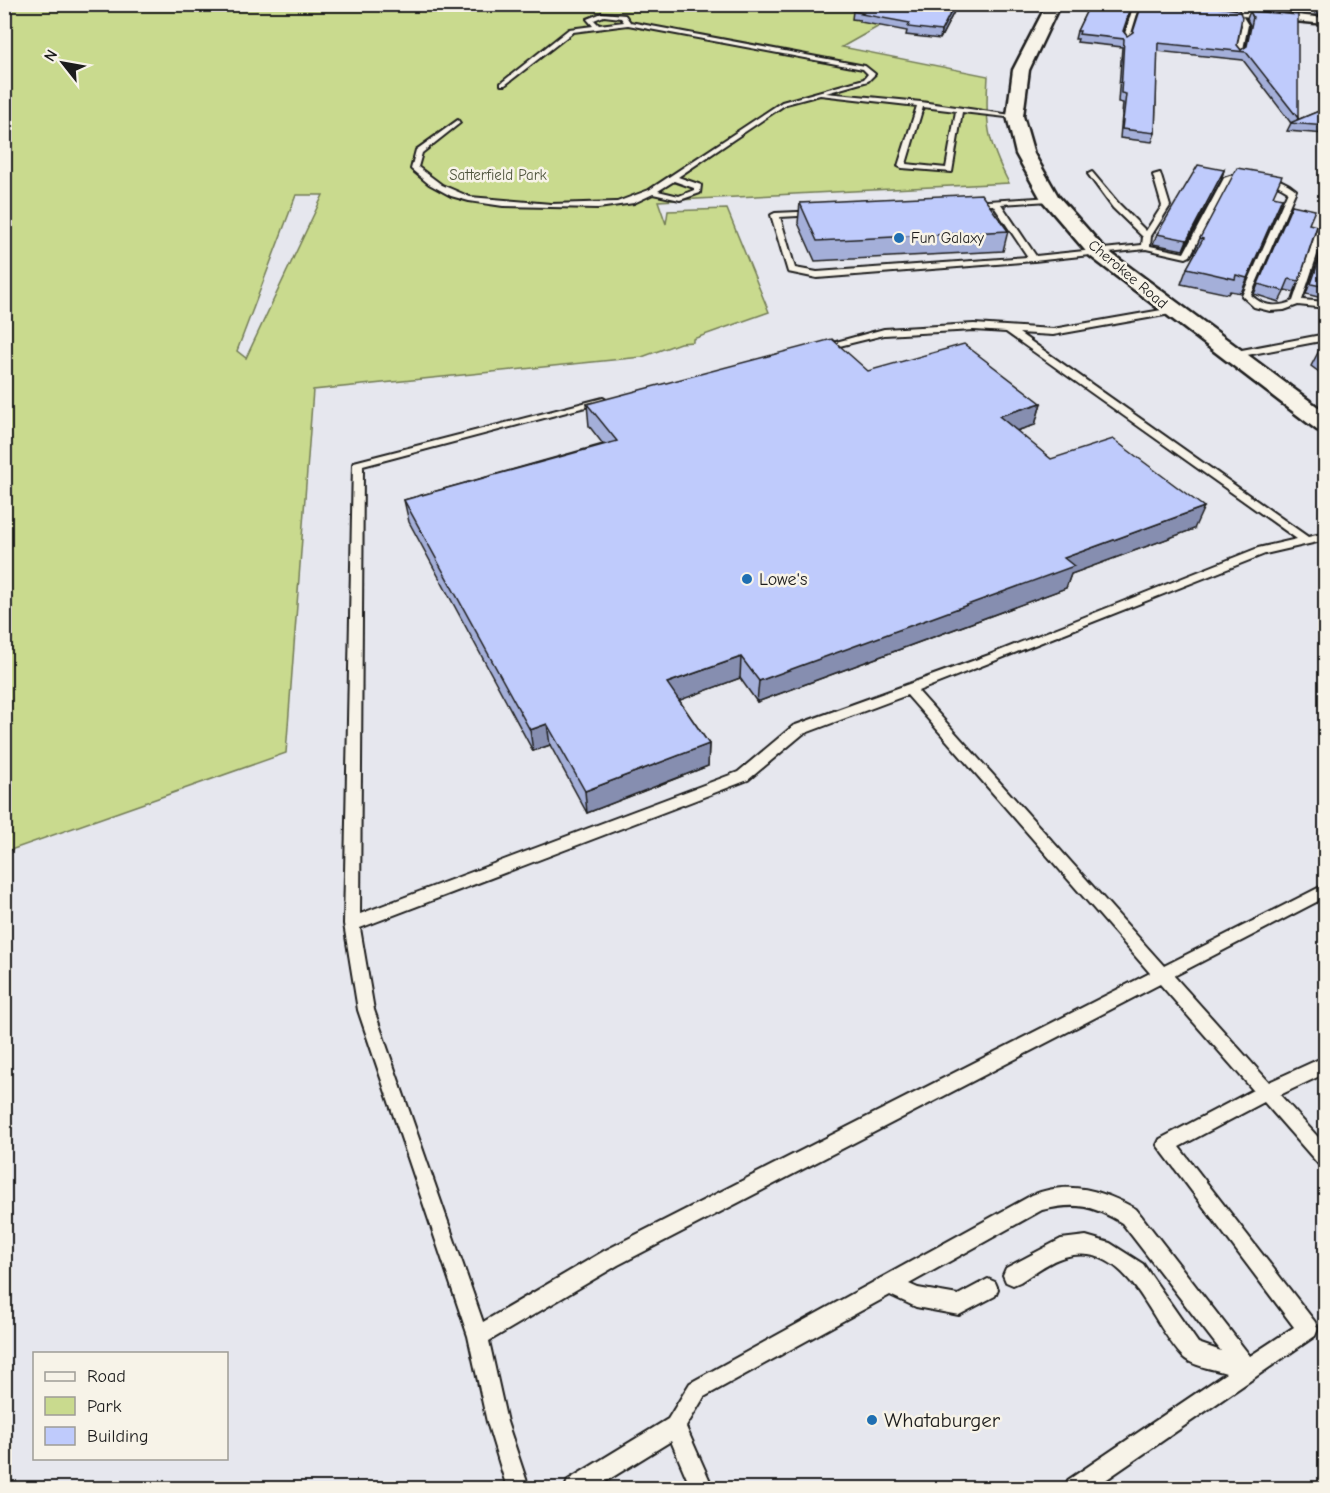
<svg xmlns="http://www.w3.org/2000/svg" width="1330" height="1493" font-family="'Comic Neue',sans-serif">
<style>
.green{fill:#c9da8e;stroke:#727b55;stroke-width:1.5;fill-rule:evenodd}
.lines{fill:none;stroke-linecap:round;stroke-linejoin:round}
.service-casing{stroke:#1c1c1c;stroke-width:4}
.minor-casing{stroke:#1c1c1c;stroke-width:5}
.secondary-casing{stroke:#1c1c1c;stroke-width:5}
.service{fill:#f7f3e8;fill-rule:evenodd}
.minor{fill:#f7f3e8;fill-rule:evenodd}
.secondary{fill:#f7f3e8;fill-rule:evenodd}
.wall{fill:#a4afd9;stroke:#1c1c1c;stroke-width:1.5}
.shaded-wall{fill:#868eb0;stroke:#1c1c1c;stroke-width:1.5}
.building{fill:#bfcbfc;stroke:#1c1c1c;stroke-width:1.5}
.poi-dot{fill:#1f6fb2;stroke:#f7f3e8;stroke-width:2}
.labels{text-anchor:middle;stroke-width:5;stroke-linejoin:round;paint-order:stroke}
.far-park-label{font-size:15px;fill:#50553e;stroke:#f7f3e8}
.far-poi-label{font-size:15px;fill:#1c1c1c;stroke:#f7f3e8;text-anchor:start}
.far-street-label{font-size:15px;fill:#1c1c1c;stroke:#f7f3e8}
.poi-label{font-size:18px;fill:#1c1c1c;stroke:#f7f3e8;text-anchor:start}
.near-poi-label{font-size:21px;fill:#1c1c1c;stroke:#f7f3e8;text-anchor:start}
</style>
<rect width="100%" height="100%" fill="#e6e7ee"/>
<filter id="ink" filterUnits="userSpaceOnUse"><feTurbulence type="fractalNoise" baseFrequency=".0167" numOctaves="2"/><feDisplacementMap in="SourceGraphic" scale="12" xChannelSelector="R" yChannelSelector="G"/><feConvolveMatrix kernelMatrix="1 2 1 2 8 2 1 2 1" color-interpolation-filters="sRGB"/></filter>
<g filter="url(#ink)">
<!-- green -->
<path class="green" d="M869,4L906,11L842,47L988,76C985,123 987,141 1009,183L658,201L666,224L668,211L727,209L769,312L693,339V342L680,343L642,357L313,390L286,753L5,852L4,5ZM296,195H323L246,358L237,351Z"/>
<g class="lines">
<defs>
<path id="service" d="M1134,4H1140L1129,40L1126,42L1123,40Z
M1240,12L1248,25L1242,54L1239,56L1236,54L1242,25L1237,14Z
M602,13L625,15L630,22L865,66L875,74L868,81L826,93L921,102L1018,116L1015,118L962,112L952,172L902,168L898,166L917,106L820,95L786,104L678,177L701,185L700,193L680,200L653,194L634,203L598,208L503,206L469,201L451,196L429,184L411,169L416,150L458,120L460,123L422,153L418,167L442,185L470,197L551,204L617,202L649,190L782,102L864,79L868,74L863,69L628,25L573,32L505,85H501V83L569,29L593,26L587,19ZM604,16L621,18L624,22L599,25L594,20ZM923,107L956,111L946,168L906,164ZM674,181L694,188V190L679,196L658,191Z
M1092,172L1119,204L1146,231L1162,206L1153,175L1160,173L1170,206L1151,236L1150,246L1184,253L1224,178C1247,169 1277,174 1296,190L1251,295C1263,307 1278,308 1293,301L1318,227L1322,225L1326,228L1302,300L1326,302V308L1298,305L1284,310L1270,311L1254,307L1242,296L1288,191C1271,180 1249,174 1230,181L1190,256L1186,258L1146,249L1034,261L817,278L788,272L771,215L775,213L820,211L821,213L817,215L780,217L795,268L817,272L1028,257L993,205L968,206L967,204L971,202L1053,197L1054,199L1050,201L1001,204L1036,256L1142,245L1143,237L1113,208L1088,174Z
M1173,308L1177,311L1176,313L1053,335L1019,333L1308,537L1326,533V540L1265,554L918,691L1164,966L1326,884V897L1174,976L1269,1082L1326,1056V1073L1280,1095L1326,1146V1169L1320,1166L1264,1102L1179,1147L1315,1322L1318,1329L1315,1336L1094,1488H1065L1068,1480L1226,1373C1214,1369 1192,1366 1183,1357C1149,1322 1129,1239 1064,1257C1049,1261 1033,1274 1020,1282L1013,1285L1006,1282L1003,1275L1006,1268L1061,1239L1086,1236L1110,1243L1143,1264L1198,1343L1221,1351L1122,1223C1092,1205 1076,1202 1042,1210L909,1284L918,1288L958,1295L988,1279L995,1282L998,1289L995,1296L959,1315L916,1307L890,1295L704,1397L686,1427L713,1488H691L671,1441L595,1488H565L568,1480L668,1419L690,1383L1032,1195C1070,1180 1102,1190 1136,1209L1250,1356L1294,1327L1157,1145L1160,1139L1253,1090L1160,984L618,1265L489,1341L507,1422L529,1488H507L487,1422L468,1336L358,1010L344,924L353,464L354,462L603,398L608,401L363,466L360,914L738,772L793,726L989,655L1258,548L1297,539L1006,332L974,330L884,335L819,351L814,348L884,329L974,324L1053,329ZM907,695L1150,973L604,1251L483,1322L374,1010L360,928L748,780L803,734Z
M1326,334V340L1231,358L1226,355L1231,352Z"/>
<path id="minor" d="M1141,4H1187L1326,18V24L1146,7Z"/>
<path id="secondary" d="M1047,4H1060L1029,70L1023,116L1034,154L1058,196L1104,248L1326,413V432L1317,430L1090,256L1041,199L1016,154L1007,116L1013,70Z"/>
</defs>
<!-- service casing -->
<use href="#service" class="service-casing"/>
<!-- minor casing -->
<use href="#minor" class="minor-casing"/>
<!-- secondary casing -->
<use href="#secondary" class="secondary-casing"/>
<!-- service -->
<use href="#service" class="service"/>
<!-- minor -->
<use href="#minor" class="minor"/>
<!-- secondary -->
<use href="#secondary" class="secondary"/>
</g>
<!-- wall -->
<path class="wall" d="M864,4H958L940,39L906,35L907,31L860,22V20L852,19L853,11Z
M1090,4H1133L1124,32L1127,36L1237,45L1241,50L1246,47L1250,25L1247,19L1250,11L1298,118L1297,120L1326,108V134L1287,131L1291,123L1243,60L1157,51L1155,133L1152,142L1120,138L1123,103L1118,102L1122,47L1077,42L1078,39H1075L1077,31Z
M1214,4H1298L1295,13Z
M1310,4H1326V16L1316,15Z
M1326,19V31L1323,26Z
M1224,170L1221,180L1183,250L1153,244L1157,234Z
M1282,198L1241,293L1230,291L1228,294L1181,284L1187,268L1195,254L1194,253L1200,238Z
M800,203L1008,231L1003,251L815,261L798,223Z
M1292,205L1309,224L1299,281L1294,292L1285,290L1279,302L1254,294Z
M1326,237V299L1306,294Z
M1322,345H1326V377L1311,366Z
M868,371L1041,403L1035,425L1016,431L1051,459L1194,529L1071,574L1066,588L757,702L740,678L679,700L709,744L708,766L587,813L550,745L533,751L409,522L404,500L603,444L589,426L587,404Z"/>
<!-- shaded-wall -->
<path class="shaded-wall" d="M955,4H958L940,39L941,31Z
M1224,170L1221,180L1183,250L1187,240Z
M1041,403L1035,425L993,438L999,416Z
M1204,507L1194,529L1071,574L1066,588L757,702L759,681L1064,558Z
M741,657L740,678L667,705V683Z
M547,724L550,745L533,751L530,730Z
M709,744L708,766L587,813L585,791Z"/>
<!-- building -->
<path class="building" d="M864,4H955L941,31L908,27L910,23L861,14L863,13L853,11Z
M1090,4H1132L1123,31L1127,36L1133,32L1142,4H1192L1239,10L1242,17L1237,45L1241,50L1247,46L1253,17L1250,11L1298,15V118L1246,52L1158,43L1155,133L1122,129L1126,94L1121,93L1124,39L1079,34L1080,31H1077Z
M1317,4H1326V9L1319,8Z
M1326,108V126L1290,123Z
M1198,165L1224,170L1187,240L1157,234Z
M1237,168L1282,176L1273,196L1282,198L1247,278L1236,275L1235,279L1187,268L1203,239L1200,238Z
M981,194L1008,231L817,241L800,203Z
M1292,205L1315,210L1309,224L1317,226L1299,281L1289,279L1284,291L1258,284Z
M1326,240V287L1311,284Z
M832,339L868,371L964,344L1041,403L999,416L1051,459L1113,439L1204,507L1064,558L1074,566L759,681L741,657L667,683L709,744L585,791L547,724L530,730L404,500L617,441L587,404Z"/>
</g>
<!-- markers -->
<g class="poi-dot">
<circle cx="899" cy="238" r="6"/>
<circle cx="747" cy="579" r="6"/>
<circle cx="872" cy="1420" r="6"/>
</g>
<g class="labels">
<!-- far-park labels -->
<g class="far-park-label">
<text x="498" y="180">Satterfield Park</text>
</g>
<!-- far-poi labels -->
<g class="far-poi-label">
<text x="911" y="243">Fun Galaxy</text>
</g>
<!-- far-street labels -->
<g class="far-street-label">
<text transform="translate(1128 274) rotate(40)" y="5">Cherokee Road</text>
</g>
<!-- poi labels -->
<g class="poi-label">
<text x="759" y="585">Lowe's</text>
</g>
<!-- near-poi labels -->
<g class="near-poi-label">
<text x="884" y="1427">Whataburger</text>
</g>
</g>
<!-- margin -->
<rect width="1330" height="1493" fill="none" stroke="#f7f3e8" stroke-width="24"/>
<rect x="12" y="12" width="1306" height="1469" fill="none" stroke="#1c1c1c" stroke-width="2" filter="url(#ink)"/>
<!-- legend -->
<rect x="33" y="1352" width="195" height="108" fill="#f7f3e8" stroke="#9f9d96" stroke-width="1.5"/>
<rect x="45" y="1372" width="30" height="9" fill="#f7f3e8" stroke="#9f9d96" stroke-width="1.5"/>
<text x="87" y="1382" font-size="18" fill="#1c1c1c">Road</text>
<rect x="45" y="1397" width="30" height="18" fill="#c9da8e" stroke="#9f9d96" stroke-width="1.5"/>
<text x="87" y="1412" font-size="18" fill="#1c1c1c">Park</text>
<rect x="45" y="1427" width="30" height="18" fill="#bfcbfc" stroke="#9f9d96" stroke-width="1.5"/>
<text x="87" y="1442" font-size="18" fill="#1c1c1c">Building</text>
<!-- north arrow -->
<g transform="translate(63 63) rotate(301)" stroke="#f7f3e8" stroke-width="4.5" paint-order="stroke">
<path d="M0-4.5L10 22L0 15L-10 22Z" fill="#1c1c1c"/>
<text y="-9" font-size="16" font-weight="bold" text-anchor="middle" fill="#1c1c1c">N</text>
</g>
</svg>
